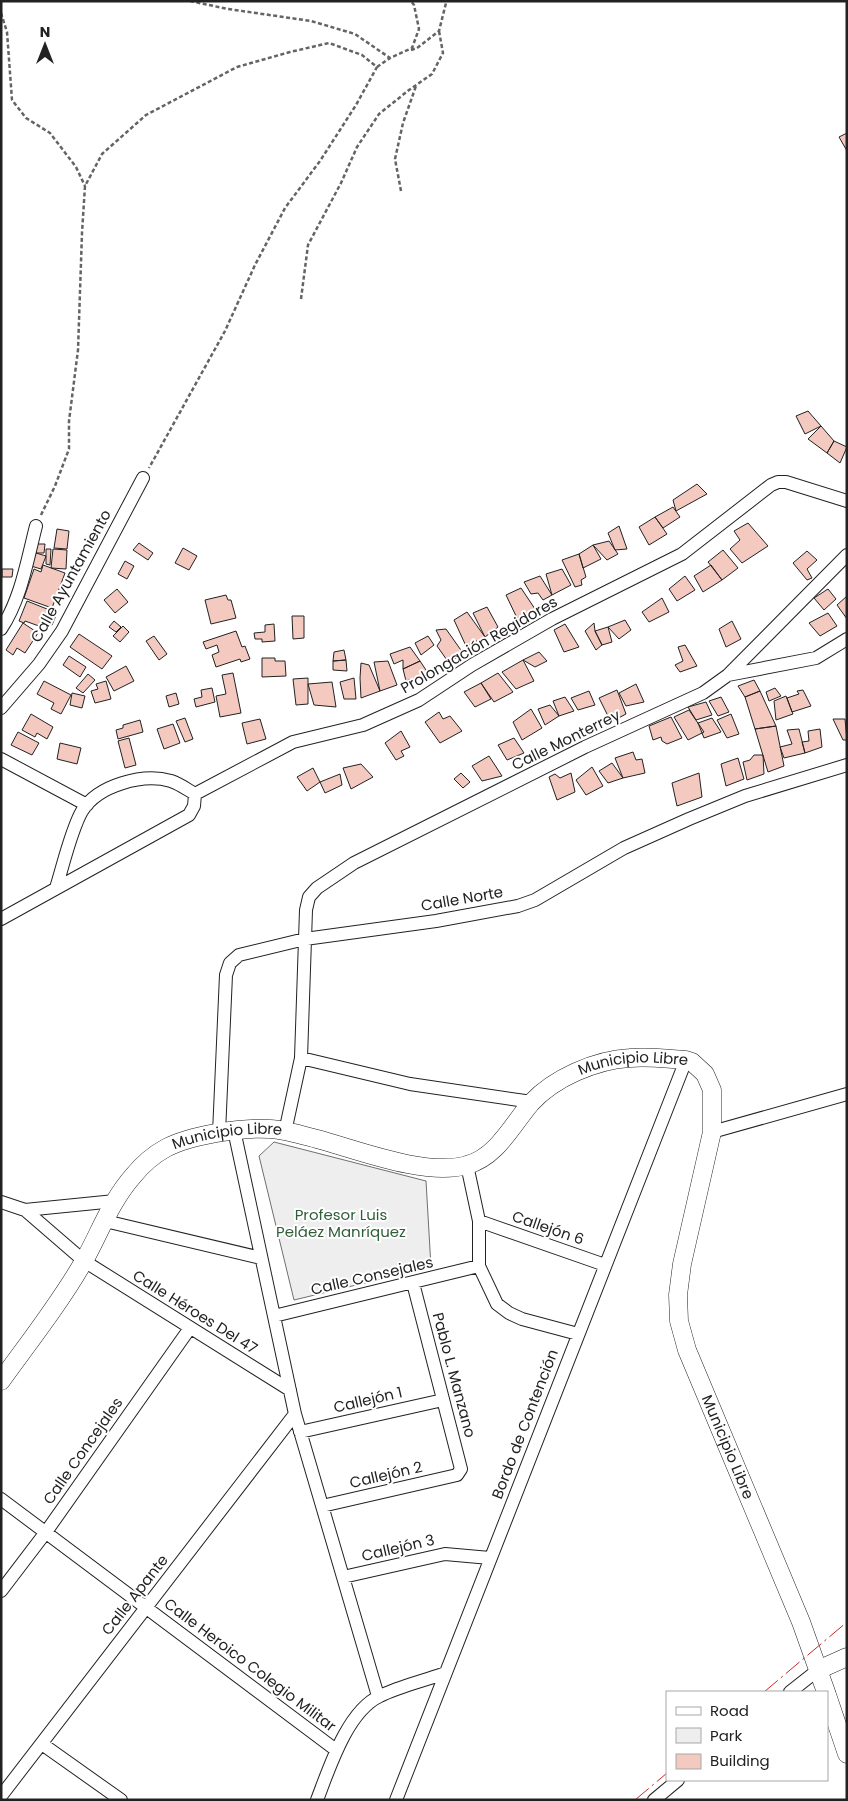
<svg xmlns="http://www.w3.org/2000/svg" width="848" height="1801" font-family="Poppins,sans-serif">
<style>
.green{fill:#eee;stroke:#6f6f6f}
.building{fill:#f3c9c0;stroke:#222}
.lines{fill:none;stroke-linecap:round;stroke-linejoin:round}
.street-casing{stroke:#222;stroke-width:14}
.secondary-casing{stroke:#222;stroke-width:19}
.path{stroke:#646464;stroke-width:2.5;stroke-dasharray:4 2.5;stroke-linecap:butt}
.street{stroke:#fff;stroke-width:12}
.secondary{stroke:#fff;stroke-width:18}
.power{stroke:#c62828;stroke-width:1;stroke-dasharray:18 4 2.5 4;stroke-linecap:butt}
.labels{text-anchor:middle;stroke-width:4;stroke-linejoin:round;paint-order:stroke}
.street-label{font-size:15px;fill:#222;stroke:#fff}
.park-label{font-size:15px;fill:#2f5e38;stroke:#fff}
</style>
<rect width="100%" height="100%" fill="#fff"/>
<!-- green -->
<path class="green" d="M274,1142L426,1181L431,1267L294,1300L259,1156Z"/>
<!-- building -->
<path class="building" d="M847,133V151L839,137Z
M808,411L821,426L805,434L796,416Z
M821,426L834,441L827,453L808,439Z
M834,441L847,447L840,463L827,453Z
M697,484L707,494L676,511L673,500Z
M673,507L680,517L663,528L655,517Z
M655,517L667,534L649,545L639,527Z
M748,523L768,546L742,563L730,549L740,540L734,531Z
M619,526L627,549L615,550L608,533Z
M57,529L69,531L67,549L54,548Z
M609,541L618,554L607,560L593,545Z
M139,543L153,553L148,560L133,550Z
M36,544H45L44,553H36Z
M593,545L601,559L583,568L579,554Z
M183,548L197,556L189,570L175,563Z
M46,549H51L50,565L46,564Z
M53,549L67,550L66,569L51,568Z
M723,550L738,568L722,580L708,562Z
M807,551L817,560L807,569L812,578L807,580L793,563Z
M36,553L46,556L41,569L31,566Z
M579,554L586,577L581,580L582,585L575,587L562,560Z
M125,561L134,566L127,579L118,574Z
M43,565L65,573L52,608L24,598L34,569L41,572Z
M711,565L722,580L703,592L694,576Z
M2,569H13L12,577H2Z
M562,569L571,585L552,595L546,574Z
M540,576L552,595L543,600L538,593L531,594L524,582Z
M685,576L695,590L677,601L669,589Z
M521,588L535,609L517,618L506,595Z
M117,589L128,602L115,613L104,600Z
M828,589L836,599L824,610L814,598Z
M226,595L228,600H231L236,618L211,624L205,600Z
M847,596V619L837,605Z
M662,598L669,612L649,622L642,612Z
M27,601L57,613L52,625L41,621L39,626L25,621L24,623L19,621Z
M487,607L498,627L485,637L473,613Z
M467,612L485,637L466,646L454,620Z
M828,613L837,626L820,636L809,623Z
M292,616H304V638L293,639Z
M625,620L631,630L619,639L608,627Z
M114,621L121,627L116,632L109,627Z
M732,621L741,639L726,647L719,629Z
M23,623L38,633L25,653L17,648L13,655L6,650Z
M594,623L595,631L602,645L596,650L585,631Z
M274,624L275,641L262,642V639H255L254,633L265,632V625Z
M565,624L579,647L564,652L554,630Z
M123,626L129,632L120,642L113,636Z
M608,627L612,642L602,645L595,631Z
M446,629L463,653L449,663L437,646L441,640L436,630Z
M236,631L242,647L245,646L250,659L241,662L240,659L216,667L212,655L219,652L217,645L206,649L203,642Z
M79,634L112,656L102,669L70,647Z
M154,636L167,654L159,660L146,641Z
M428,636L434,645L421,655L415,643Z
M685,645L697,666L680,672L675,665L683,661L678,647Z
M410,647L420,661L403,669V660L394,664L390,654Z
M344,650L346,660L333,661L334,652Z
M539,652L547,661L535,667L523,660Z
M69,656L86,667L80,677L63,665Z
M262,658H275V661H285L286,676L262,677Z
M346,660L347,671L333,670V661Z
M523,660L534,681L516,689L502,672Z
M388,661L397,685L380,691L374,662Z
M420,661L428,673L406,681L403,669Z
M361,663L369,665L380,691L361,698L360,678Z
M126,666L134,681L114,691L106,677Z
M233,673L241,713L220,717L216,696L226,694L222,675Z
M498,673L513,692L494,702L481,683Z
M88,674L95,680L83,693L76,688Z
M308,678V704L296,705L293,679Z
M354,678L356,699H344L340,682Z
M754,680L760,691L745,697L738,686Z
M44,681L71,695L61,714L51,709L54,703L37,694Z
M106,681L111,699L95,703L91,691L98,689L96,684Z
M332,682L336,707L314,705L308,684Z
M481,683L491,699L475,707L464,692Z
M636,684L644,702L626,706L619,693Z
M212,688L215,702L196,707L194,699L202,697L201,690Z
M775,688L781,696L769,701L766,692Z
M617,690L626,714L611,722L599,698Z
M803,690L811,706L792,712L787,698L799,694L797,691Z
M589,691L595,705L578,710L571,698Z
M760,691L776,726L755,729L745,697Z
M72,693L85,696L82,708L70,705Z
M176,693L179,704L169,707L166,696Z
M786,696L793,714L776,720L774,701Z
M565,697L574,711L559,716L553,701Z
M721,697L729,712L718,716L709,701Z
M706,702L712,715L696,720L688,707Z
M550,705L559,716L545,725L538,709Z
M531,709L542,728L522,740L513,722Z
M689,710L704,732L688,740L674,717Z
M439,712L443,719L450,716L462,731L440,743L425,722Z
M31,714L53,727L47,739L37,733L35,737L22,730Z
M731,714L739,734L727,738L717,720Z
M671,717L682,738L667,744L662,741L661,737L653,740L649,726Z
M185,718L193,739L185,742L176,721Z
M712,718L721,732L704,738L698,723Z
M260,719L266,739L247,744L242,723Z
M833,719H845L847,740H843Z
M140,720L143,732L118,739L116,730L123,728V725Z
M173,724L180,743L164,749L157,729Z
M776,726L784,766L768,772L755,729Z
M799,729L805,753L784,758L780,747L792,744L787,730Z
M820,729L822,747L805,753L802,742L809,741L808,731Z
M401,731L410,747L401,751L404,756L396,760L385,743Z
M18,732L39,743L32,755L11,745Z
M129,738L136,765L125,768L118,741Z
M514,738L524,753L507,760L498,745Z
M60,743L81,748L77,764L57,759Z
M633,752L636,760L642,759L645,773L623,778L615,758Z
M754,755H763L764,774L747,780L743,762L750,760Z
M489,756L502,776L482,781L472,766Z
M738,758L744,779L726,786L721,764Z
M612,763L623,778L608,783L599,771Z
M361,764L373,777L351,789L343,768Z
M592,767L603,786L586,795L576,780Z
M313,768L320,782L307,791L297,777Z
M461,773L470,782L463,788L454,779Z
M571,773L575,792L557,800L549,777L555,774L560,778Z
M699,773L702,797L677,806L672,783Z
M340,774L342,785L325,793L320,782Z"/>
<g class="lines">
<defs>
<path id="street" d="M1,629C21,599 27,561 36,526
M728,675L816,658L847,639
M1,708L39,664L62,631L143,478
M1,759L87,805
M56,888C63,866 71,830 82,811C98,785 143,773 171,781C180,784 188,790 195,794
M1,919L189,815L194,806L195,794L293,742L363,725L419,700L472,665L552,619L682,554L771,485L778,482H786L847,501
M301,1058L410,1084L532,1102
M234,1130L295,1414L378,1696
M285,1132L301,1058L306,910L309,897L317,888L354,863L585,747L703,693L728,675L847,555
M712,1132L847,1094
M219,1133L226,975L230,963L239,955L305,939L436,921L518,906L535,900L624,848L689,819L745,796L847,765
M467,1165L479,1221V1266L497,1304L509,1313L522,1319L578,1334
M1,1202L25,1210L115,1201
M25,1210L84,1261L290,1390
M105,1221L261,1258
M479,1221L605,1265
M274,1316L479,1266
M300,1432L443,1400
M1,1499L336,1750
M322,1506L457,1475L461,1469L413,1283
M343,1577L445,1554L490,1558
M1,1591L46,1532L190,1328
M790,1692L818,1670
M42,1744L121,1800
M1,1796L295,1414
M317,1800C329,1769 347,1711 380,1696C400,1686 424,1681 445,1673
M396,1800L686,1060
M654,1800L678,1780"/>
<g id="secondary">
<path id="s1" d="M1,1381C29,1342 60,1303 84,1261C100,1232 111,1201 133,1176C142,1165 153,1155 166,1148C191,1135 242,1127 270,1129C286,1130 302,1135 317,1139C358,1150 426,1177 467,1165C497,1157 512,1125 531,1103C554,1078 595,1060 630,1058C648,1056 667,1059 686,1060L692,1062L705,1074L712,1090V1132L682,1264L678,1295L679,1321L687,1350L801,1622L826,1692"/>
<path d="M818,1670L847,1657"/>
<path d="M827,1695L847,1754"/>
</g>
</defs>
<!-- street casing -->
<use href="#street" class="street-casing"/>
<!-- secondary casing -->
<use href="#secondary" class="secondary-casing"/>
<!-- path -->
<path class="path" d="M190,1L228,9L311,21L355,34L390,58L412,48L419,29L414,5L411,1
M1,13L7,32L12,100L26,118L50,133L76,167L85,186
M411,50L417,48L439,31L446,3
M377,67L390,58
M401,191L395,159L403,123L416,86
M301,299L308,245L341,183L357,147L379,114L409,90L432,74L443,53L439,31
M41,515L55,486L69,449V421L78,350L82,233L85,186L102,154L146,115L237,67L290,52L329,43L362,55L377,67L356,105L320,161L285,208L255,265L225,331L149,468"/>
<!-- street -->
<use href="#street" class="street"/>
<!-- secondary -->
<use href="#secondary" class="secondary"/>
<!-- power -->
<path class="power" d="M764,1692L847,1622
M635,1800L667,1773"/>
</g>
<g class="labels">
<!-- street labels -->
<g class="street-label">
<text transform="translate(71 576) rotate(-61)" y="5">Calle Ayuntamiento</text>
<text transform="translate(479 645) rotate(-30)" y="5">Prolongación Regidores</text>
<text transform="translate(566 740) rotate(-26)" y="5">Calle Monterrey</text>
<text transform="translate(462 899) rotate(-10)" y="5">Calle Norte</text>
<text dy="5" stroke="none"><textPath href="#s1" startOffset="801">Municipio Libre</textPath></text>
<text dy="5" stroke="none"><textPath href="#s1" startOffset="351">Municipio Libre</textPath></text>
<text transform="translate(548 1228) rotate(19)" y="5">Callejón 6</text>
<text transform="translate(372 1276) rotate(-13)" y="5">Calle Consejales</text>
<text transform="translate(195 1312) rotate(32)" y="5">Calle Héroes Del 47</text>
<text transform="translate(454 1375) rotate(75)" y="5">Pablo L. Manzano</text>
<text transform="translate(368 1400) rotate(-13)" y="5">Callejón 1</text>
<text transform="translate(525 1424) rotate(-69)" y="5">Bordo de Contención</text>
<text dy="5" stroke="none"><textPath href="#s1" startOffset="1266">Municipio Libre</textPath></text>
<text transform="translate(83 1451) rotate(-55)" y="5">Calle Concejales</text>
<text transform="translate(386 1475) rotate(-13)" y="5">Callejón 2</text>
<text transform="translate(398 1548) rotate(-13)" y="5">Callejón 3</text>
<text transform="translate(135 1595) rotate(-52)" y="5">Calle Apante</text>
<text transform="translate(250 1665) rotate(37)" y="5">Calle Heroico Colegio Militar</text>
</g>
<!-- park labels -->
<g class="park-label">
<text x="341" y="1220">Profesor Luis<tspan x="341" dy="17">Peláez Manríquez</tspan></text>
</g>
</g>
<!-- border -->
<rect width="848" height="1801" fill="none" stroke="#222222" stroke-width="5"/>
<!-- legend -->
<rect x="666" y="1691" width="162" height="90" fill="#ffffff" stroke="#a7a7a7"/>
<rect x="676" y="1707" width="25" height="8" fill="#ffffff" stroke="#a7a7a7"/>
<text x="710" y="1716" font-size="15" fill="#222222">Road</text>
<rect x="676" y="1728" width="25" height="15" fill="#eeeeee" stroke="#a7a7a7"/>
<text x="710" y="1741" font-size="15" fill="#222222">Park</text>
<rect x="676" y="1754" width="25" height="15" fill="#f3c9c0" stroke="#a7a7a7"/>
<text x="710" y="1766" font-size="15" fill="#222222">Building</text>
<!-- north arrow -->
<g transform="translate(45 45)" stroke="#ffffff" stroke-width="4" paint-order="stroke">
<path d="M0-4L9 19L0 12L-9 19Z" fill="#222222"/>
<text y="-8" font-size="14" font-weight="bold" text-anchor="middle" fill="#222222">N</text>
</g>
</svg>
